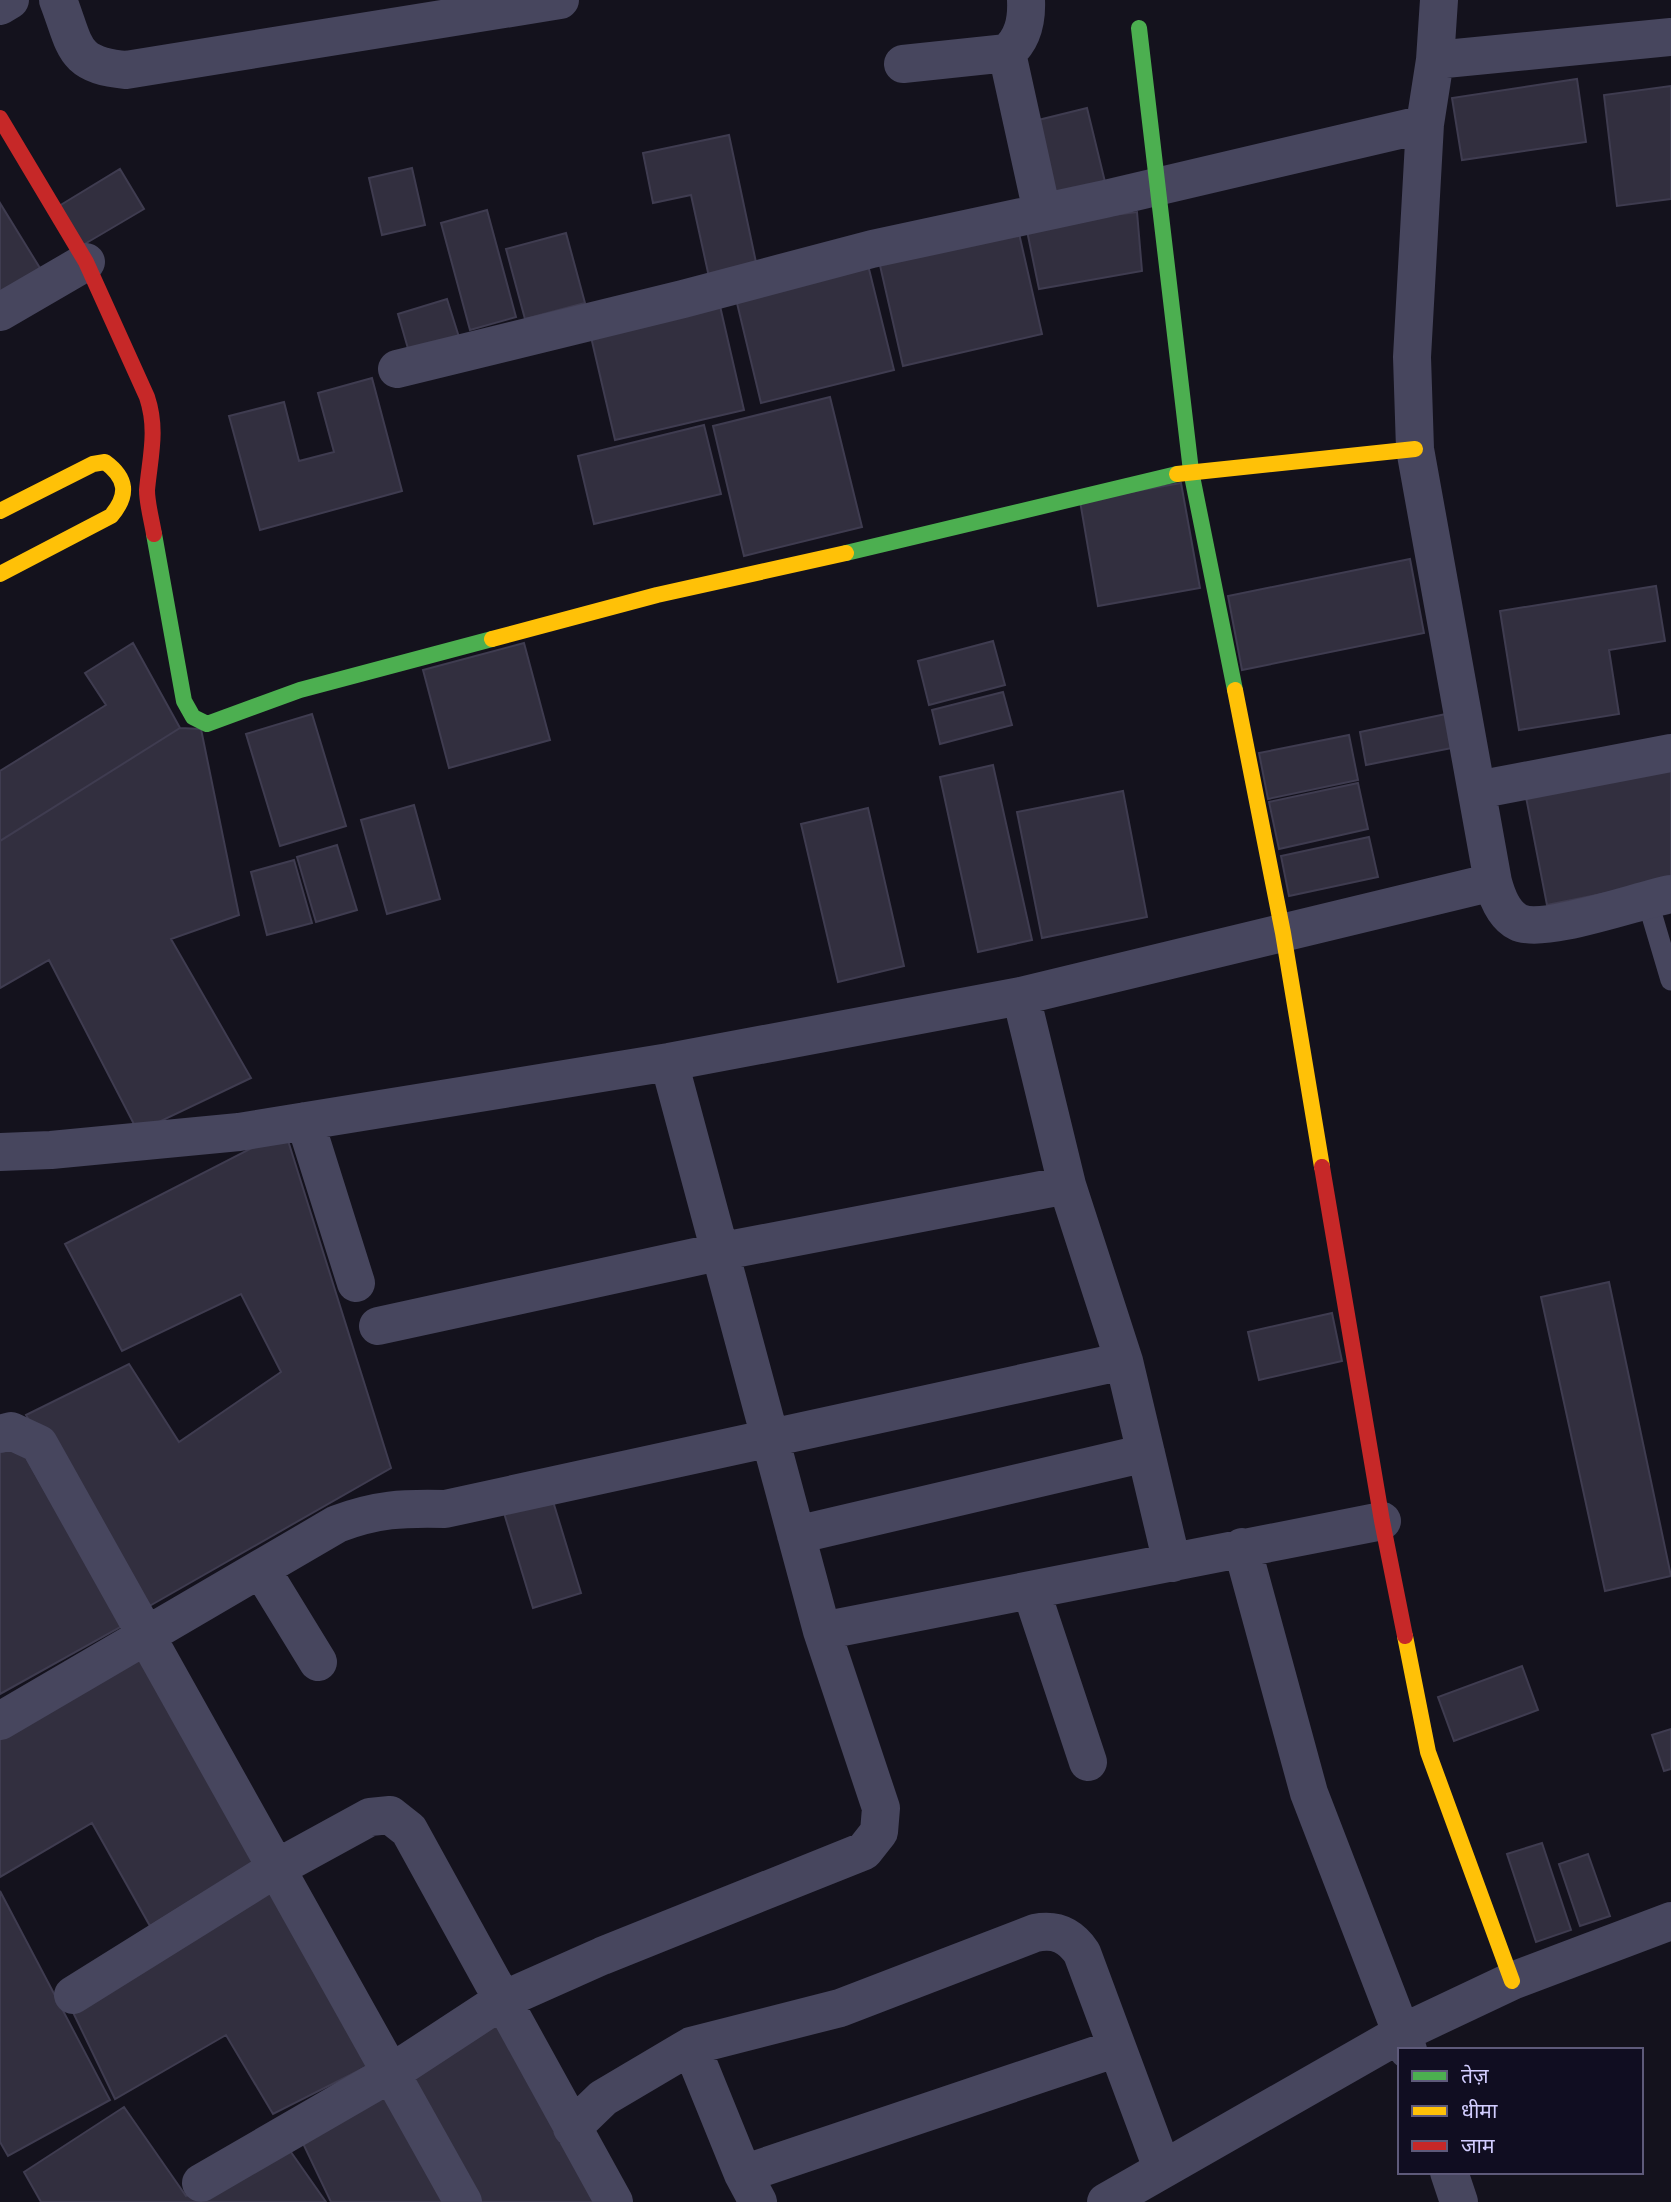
<svg xmlns="http://www.w3.org/2000/svg" width="1671" height="2202" font-family="'DejaVu Sans','Noto Sans Devanagari',sans-serif">
<style>
.building{fill:#322f3f;stroke:#3f3c50;stroke-width:2}
.lines{fill:none;stroke-linecap:round;stroke-linejoin:round}
.lane{stroke:#47465e;stroke-width:21}
.street{stroke:#47465e;stroke-width:38}
.fast{stroke:#4caf50;stroke-width:16}
.slow{stroke:#ffc107;stroke-width:16}
.jam{stroke:#c62828;stroke-width:16}
</style>
<rect width="100%" height="100%" fill="#14121d"/>
<!-- building -->
<path class="building" d="M1577,79L1586,142L1462,160L1452,98Z
M1671,86V199L1617,206L1604,95Z
M1087,108L1106,186L1049,200L1030,122Z
M729,135L757,267L709,277L691,195L653,203L643,153Z
M412,168L425,225L382,235L369,178Z
M120,169L144,209L83,245L59,206Z
M0,203L43,273L0,299Z
M487,210L516,317L470,330L441,223Z
M1137,212L1142,271L1039,289L1026,226Z
M1018,229L1042,334L903,366L879,261Z
M566,233L585,303L525,319L506,249Z
M868,265L894,370L761,403L736,299Z
M447,299L459,337L409,352L398,314Z
M720,306L744,410L615,440L591,337Z
M372,378L402,491L260,530L229,416L284,402L299,461L334,452L318,393Z
M830,397L862,527L744,556L713,426Z
M704,425L721,494L594,524L578,456Z
M1181,483L1200,588L1098,606L1080,501Z
M1410,559L1424,633L1242,670L1228,596Z
M1656,586L1665,641L1609,650L1619,714L1519,730L1500,611Z
M993,641L1005,685L929,705L918,661Z
M133,643L180,728L0,841V771L106,705L85,673Z
M524,643L550,740L449,768L423,670Z
M1003,692L1012,725L940,744L932,710Z
M312,714L346,826L280,846L246,734Z
M1446,714L1452,748L1366,765L1360,732Z
M180,728L201,729L239,915L171,939L251,1078L138,1132L49,960L0,988V841Z
M1349,735L1358,780L1268,799L1259,753Z
M1671,761V880L1547,905L1525,792Z
M993,765L1032,940L978,952L940,777Z
M1358,783L1368,829L1279,849L1269,802Z
M1123,791L1147,917L1042,938L1017,812Z
M414,805L440,899L387,914L361,820Z
M868,808L904,966L838,982L801,824Z
M1369,837L1378,877L1289,896L1281,856Z
M337,845L357,910L316,922L297,857Z
M294,860L312,923L267,935L251,872Z
M285,1131L391,1468L139,1612L26,1415L129,1364L179,1442L281,1372L241,1294L122,1351L65,1244Z
M1609,1282L1671,1576L1605,1591L1541,1297Z
M1332,1313L1342,1361L1259,1380L1248,1332Z
M15,1438L122,1626L0,1694V1445Z
M552,1498L581,1593L533,1608L504,1513Z
M141,1646L262,1857L150,1926L92,1823L0,1877V1730Z
M1522,1666L1538,1710L1454,1741L1438,1697Z
M1671,1729V1769L1664,1771L1652,1735Z
M1542,1843L1571,1930L1536,1942L1507,1854Z
M1588,1854L1610,1916L1580,1926L1559,1864Z
M271,1878L374,2063L273,2114L226,2035L115,2099L69,2004Z
M0,1891L110,2100L8,2156L0,2142Z
M498,2022L600,2202H478L405,2078Z
M386,2082L452,2202H331L298,2133Z
M124,2107L186,2196L286,2145L326,2202H41L24,2172Z"/>
<g class="lines">
<!-- lane -->
<path class="lane" d="M1647,899L1671,980"/>
<!-- street -->
<path class="street" d="M58,0C76,46 71,65 126,70L560,0
M1026,0C1027,21 1023,39 1007,53L1042,212
M1439,0L1435,60L1425,124L1412,357L1415,449L1493,882C1497,897 1504,915 1518,922C1542,935 1639,900 1671,894
M0,6L10,0
M1435,60L1671,37
M903,64L1007,53
M0,312L86,262
M397,369L683,299L872,249L1105,199L1425,124
M1477,790L1671,753
M1021,996L1067,1185L1124,1361L1172,1563
M305,1121L356,1283
M0,1152L51,1150L239,1132L669,1062L1021,996L1493,882
M378,1326L718,1252L1067,1185
M0,1434L11,1431L39,1444L463,2202
M796,1535L1146,1453
M1242,1547L1309,1793L1408,2050
M261,1569L318,1662
M1031,1590L1088,1762
M822,1631L1382,1521
M0,1721L337,1524C377,1509 402,1508 445,1509L1124,1361
M73,1995L275,1869L370,1817L390,1815L409,1830L614,2202
M691,2046L743,2174L758,2202
M572,2128L603,2098L691,2046L840,2008L1035,1933C1056,1929 1070,1935 1082,1953L1162,2168
M1449,2172L1459,2202
M743,2174L1117,2048
M201,2183L391,2073L501,2001L602,1956L864,1851L879,1832L881,1808L822,1631L669,1062
M1106,2202L1402,2033L1512,1981L1671,1921"/>
<!-- fast -->
<path class="fast" d="M1139,28L1191,471L1235,690
M154,534L184,701L193,717L207,724L300,690L492,639
M846,553L1177,474"/>
<!-- slow -->
<path class="slow" d="M1177,474L1415,449
M0,511L93,464L105,462C127,478 129,495 111,516L0,574
M492,639L657,595L846,553
M1235,690L1283,933L1322,1167
M1405,1636L1428,1752L1512,1981"/>
<!-- jam -->
<path class="jam" d="M0,118L86,262L147,397C158,430 150,457 147,490C147,504 152,521 154,534
M1322,1167L1382,1521L1405,1636"/>
</g>
<!-- legend -->
<rect x="1398" y="2048" width="245" height="126" fill="#100d21" stroke="#5e5a7a" stroke-width="2"/>
<rect x="1412" y="2071" width="35" height="10" fill="#4caf50" stroke="#5e5a7a" stroke-width="2"/>
<text x="1461" y="2083" font-size="21" fill="#d2cdff">तेज़</text>
<rect x="1412" y="2106" width="35" height="10" fill="#ffc107" stroke="#5e5a7a" stroke-width="2"/>
<text x="1461" y="2118" font-size="21" fill="#d2cdff">धीमा</text>
<rect x="1412" y="2141" width="35" height="10" fill="#c62828" stroke="#5e5a7a" stroke-width="2"/>
<text x="1461" y="2153" font-size="21" fill="#d2cdff">जाम</text>
</svg>
